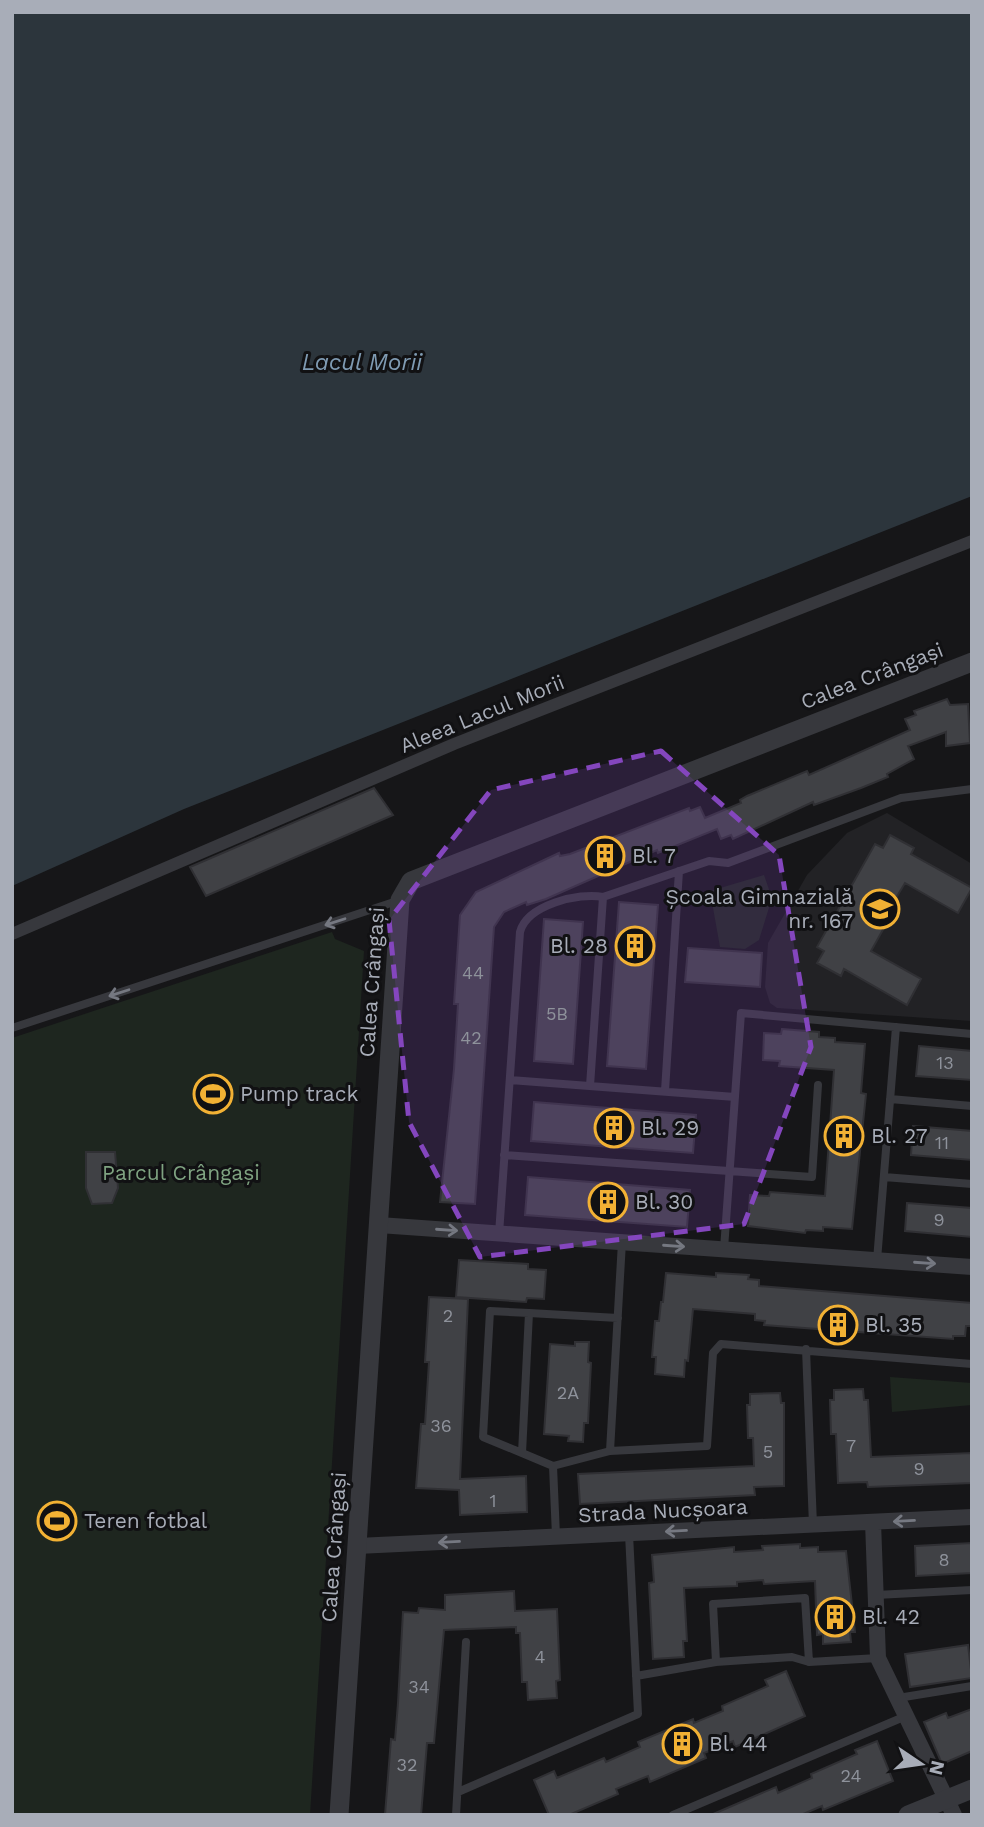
<svg xmlns="http://www.w3.org/2000/svg" width="984" height="1827" font-family="'Work Sans',sans-serif">
<style>
.built{fill:#222225}
.green{fill:#1e261f}
.water{fill:#2c353c}
.building{fill:#404145;stroke:#303034;stroke-width:2}
.lines{fill:none;stroke-linecap:round;stroke-linejoin:round}
.service{stroke:#37383d;stroke-width:8}
.pedestrian{stroke:#37383d;stroke-width:12}
.minor{stroke:#37383d;stroke-width:16}
.tertiary{stroke:#37383d;stroke-width:19}
.oneway{stroke:#757881}
.marked{fill:#8446be;fill-opacity:0.2;stroke:#8446be;stroke-width:5;stroke-dasharray:14 9;stroke-linejoin:round}
.labels{text-anchor:middle;stroke-width:6;stroke-linejoin:round;paint-order:stroke}
.number-label{font-size:18px;fill:#8e929b}
.street-label{font-size:21px;fill:#a8adb8;stroke:#111113}
.poi-label{font-size:21px;fill:#a8adb8;stroke:#111113;text-anchor:start}
.park-label{font-size:21px;fill:#7fa381;stroke:#111113}
.water-label{font-size:23px;font-style:italic;fill:#7f9bb3;stroke:#111113}
</style>
<rect width="100%" height="100%" fill="#161618"/>
<!-- built -->
<path class="built" d="M887,813L972,864V1021L777,1008L770,1003L765,987L768,943L807,875L847,833Z"/>
<!-- green -->
<path class="green" d="M764,875L772,898L759,940L745,949L720,947L710,891Z
M332,932L335,939L364,951L310,1815H12V1038Z
M890,1377L972,1383V1405L892,1412Z"/>
<!-- water -->
<path class="water" d="M12,12H972V496L184,809L12,886Z"/>
<!-- building -->
<path class="building" d="M947,699L950,705L968,704L970,743L946,746V732L908,746L914,759L887,774L888,777L861,788L814,805L813,802L733,839L731,835L721,839L717,829L658,853L657,850L546,899L527,905L526,902L504,912L494,927L475,1204L440,1202L454,1069L458,1004H454L460,915L476,892L559,853L560,856L570,854L689,808L690,811L700,807L705,818L741,803L740,800L747,796L807,771L809,775L910,730L905,719L916,715L914,711Z
M374,788L393,815L206,896L190,867Z
M890,835L914,848L911,854L972,888L958,913L905,883L890,908L894,910L871,951L921,979L907,1005L844,969L841,976L817,963L824,951L817,947L875,844L883,848Z
M619,902L658,905L646,1069L607,1066Z
M544,919L583,922L573,1064L534,1061Z
M688,948L762,953L760,987L685,982Z
M782,1029L819,1032V1037L835,1038V1042L865,1044L861,1093L866,1094L852,1229L823,1227V1231L806,1230L805,1233L748,1226L750,1195L769,1196L770,1192L825,1196L834,1070L779,1066L780,1061L763,1060L764,1033L781,1034Z
M919,1046L972,1051V1080L916,1076Z
M534,1102L696,1115L693,1153L531,1141Z
M913,1126L972,1131V1160L911,1155Z
M86,1152H115L118,1188L112,1203L92,1204L86,1188Z
M528,1177L690,1190L687,1227L525,1215Z
M907,1203L972,1208V1237L905,1231Z
M459,1260L528,1264V1269L546,1270L544,1299L527,1298L526,1302L456,1297Z
M666,1273L716,1277V1273L749,1275L748,1279L759,1280V1286L972,1303V1326H966L965,1336H953V1339L764,1325L765,1321L755,1320V1314L693,1309L688,1361L685,1360L684,1377L655,1374L656,1357H652L655,1321H659L661,1302H663Z
M429,1297L468,1299L460,1479L526,1476L527,1512L460,1515L459,1490L416,1488L421,1424H425L429,1362H425Z
M575,1342H589L588,1362L591,1363L588,1423H584L583,1442L568,1441L569,1436L544,1434L550,1344L575,1346Z
M863,1389L864,1400H868L871,1457L972,1453V1483L868,1487L867,1482L838,1483L836,1434H831L830,1400H834V1390Z
M780,1393L781,1403H784V1486L754,1487L755,1495L580,1504L578,1474L754,1466L753,1438H748L747,1405H750V1394Z
M972,1543V1573L916,1576L915,1546Z
M800,1544V1548L818,1547V1552L846,1551L855,1632H850L851,1642L823,1644V1634L817,1635L815,1581L764,1584L763,1580L737,1582V1586L684,1588L687,1641H683L684,1657L653,1659L649,1583L654,1582L652,1555L734,1547V1552L763,1550L762,1546Z
M514,1591L515,1611L557,1609L560,1680L556,1681L557,1698L528,1700L527,1682H522L520,1633H516V1627L444,1630L434,1743H427L421,1815H385L391,1739L395,1740L398,1703L403,1612L418,1613L419,1608L445,1610V1595Z
M968,1645L972,1678L910,1687L905,1654Z
M786,1671L805,1716L735,1747L733,1741L704,1753L706,1758L650,1782L648,1776L616,1789L618,1794L569,1815H549L534,1780L554,1771L557,1778L604,1758L606,1762L640,1747L638,1742L693,1719L694,1723L723,1711L722,1706L768,1686L765,1680Z
M972,1709V1751L942,1764L924,1722L946,1713L948,1718Z
M877,1741L893,1781L823,1810L822,1806L801,1815H711L776,1787L778,1793L812,1778L811,1774L857,1754L855,1750Z"/>
<g class="lines">
<!-- service -->
<path class="service" d="M12,1028L400,900
M510,1080L735,1097
M590,1086L603,897
M665,1091L679,871
M890,1099L972,1106
M504,1155L812,1177L818,1085
M884,1177L972,1184
M499,1234L520,932C527,905 579,892 603,897L709,861L728,863L901,798L972,789
M724,1249L741,1013L972,1034
M877,1260L896,1027
M618,1318L529,1313L522,1453L553,1466L610,1451L707,1446L713,1353L721,1344L972,1364
M806,1349L813,1525
M610,1451L622,1242
M522,1453L483,1437L490,1311L529,1313
M553,1466L556,1536
M876,1595L972,1590
M716,1662L713,1604L805,1598L809,1662
M636,1676L716,1662L792,1657L809,1662L878,1658
M898,1698L972,1686
M458,1792L638,1714L629,1534
M456,1815L466,1642
M673,1815L906,1716"/>
<!-- pedestrian -->
<path class="pedestrian" d="M12,934L454,744L972,541"/>
<!-- minor -->
<path class="minor" d="M379,1225L972,1267
M873,1522L878,1658L954,1815
M357,1546L972,1517"/>
<!-- tertiary -->
<path class="tertiary" d="M339,1815L400,900L411,881L972,662
M908,1815L972,1789"/>
</g>
<!-- one-way arrows -->
<defs><path id="oneway-shaft" d="M-6 0H5M1.5-3L5.5 0L1.5 3" fill="none" stroke-width="1.6" stroke-linecap="round" stroke-linejoin="round" transform="scale(1.75)"/></defs>
<g class="oneway">
<use href="#oneway-shaft" transform="translate(335 922) rotate(162)"/>
<use href="#oneway-shaft" transform="translate(119 993) rotate(162)"/>
<use href="#oneway-shaft" transform="translate(447 1230) rotate(4)"/>
<use href="#oneway-shaft" transform="translate(674 1246) rotate(4)"/>
<use href="#oneway-shaft" transform="translate(925 1263) rotate(4)"/>
<use href="#oneway-shaft" transform="translate(904 1521) rotate(177)"/>
<use href="#oneway-shaft" transform="translate(676 1531) rotate(177)"/>
<use href="#oneway-shaft" transform="translate(449 1542) rotate(177)"/>
</g>
<!-- marked area -->
<path class="marked" d="M661,751L779,855L811,1047L744,1224L480,1257L409,1122L389,920L491,790Z"/>
<!-- icons -->
<defs>
<symbol id="building-ring" viewBox="-11 -11 22 22"><circle r="9.5" fill="#111113" stroke="#f2b134" stroke-width="1.5"/><path d="M-4-6H4V6H1V3H-1V6H-4ZM-2.5-4.3h1.7v1.8h-1.7ZM.8-4.3h1.7v1.8H.8ZM-2.5-1h1.7V.8h-1.7ZM.8-1h1.7V.8H.8Z" fill="#f2b134"/></symbol>
<symbol id="school-ring" viewBox="-11 -11 22 22"><circle r="9.5" fill="#111113" stroke="#f2b134" stroke-width="1.5"/><path d="M0-5L7-2L0 1L-7-2ZM-4 1L0 2.5L4 1V4Q0 6-4 4Z" fill="#f2b134"/></symbol>
<symbol id="stadium-ring" viewBox="-11 -11 22 22"><circle r="9.5" fill="#111113" stroke="#f2b134" stroke-width="1.5"/><path d="M0-5a6.5 5 0 1 0 0 10a6.5 5 0 1 0 0-10ZM-3.5-1.8h7v3.6h-7Z" fill="#f2b134"/></symbol>
</defs>
<g fill-rule="evenodd">
<use href="#building-ring" x="583" y="834" width="44" height="44"/>
<use href="#school-ring" x="858" y="887" width="44" height="44"/>
<use href="#building-ring" x="613" y="924" width="44" height="44"/>
<use href="#stadium-ring" x="191" y="1072" width="44" height="44"/>
<use href="#building-ring" x="592" y="1106" width="44" height="44"/>
<use href="#building-ring" x="822" y="1114" width="44" height="44"/>
<use href="#building-ring" x="586" y="1180" width="44" height="44"/>
<use href="#building-ring" x="816" y="1303" width="44" height="44"/>
<use href="#stadium-ring" x="35" y="1499" width="44" height="44"/>
<use href="#building-ring" x="813" y="1595" width="44" height="44"/>
<use href="#building-ring" x="660" y="1722" width="44" height="44"/>
</g>
<g class="labels">
<!-- number labels -->
<g class="number-label">
<text x="473" y="979">44</text>
<text x="557" y="1020">5B</text>
<text x="471" y="1044">42</text>
<text x="945" y="1069">13</text>
<text x="942" y="1149">11</text>
<text x="939" y="1226">9</text>
<text x="448" y="1322">2</text>
<text x="568" y="1399">2A</text>
<text x="441" y="1432">36</text>
<text x="851" y="1452">7</text>
<text x="768" y="1458">5</text>
<text x="919" y="1475">9</text>
<text x="493" y="1507">1</text>
<text x="944" y="1566">8</text>
<text x="540" y="1663">4</text>
<text x="419" y="1693">34</text>
<text x="407" y="1771">32</text>
<text x="851" y="1782">24</text>
</g>
<!-- street labels -->
<g class="street-label">
<text transform="translate(872 676) rotate(-21)" y="7">Calea Crângași</text>
<text transform="translate(482 714) rotate(-22)" y="7">Aleea Lacul Morii</text>
<text transform="translate(372 982) rotate(-86)" y="7">Calea Crângași</text>
<text transform="translate(663 1511) rotate(-3)" y="7">Strada Nucșoara</text>
<text transform="translate(334 1547) rotate(-86)" y="7">Calea Crângași</text>
</g>
<!-- poi labels -->
<g class="poi-label">
<text x="632" y="863">Bl. 7</text>
<text x="853" y="904" text-anchor="end">Școala Gimnazială<tspan x="853" dy="24">nr. 167</tspan></text>
<text x="608" y="953" text-anchor="end">Bl. 28</text>
<text x="240" y="1101">Pump track</text>
<text x="641" y="1135">Bl. 29</text>
<text x="871" y="1143">Bl. 27</text>
<text x="635" y="1209">Bl. 30</text>
<text x="865" y="1332">Bl. 35</text>
<text x="84" y="1528">Teren fotbal</text>
<text x="862" y="1624">Bl. 42</text>
<text x="709" y="1751">Bl. 44</text>
</g>
<!-- park labels -->
<g class="park-label">
<text x="181" y="1180">Parcul Crângași</text>
</g>
<!-- water labels -->
<g class="water-label">
<text x="362" y="370">Lacul Morii</text>
</g>
</g>
<!-- border -->
<rect width="984" height="1827" fill="none" stroke="#a8adb8" stroke-width="28"/>
<!-- north arrow -->
<g transform="translate(921 1764) rotate(103)" stroke="#111113" stroke-width="5" paint-order="stroke">
<path d="M0-5L12 26L0 18L-12 26Z" fill="#a8adb8"/>
<text y="-10" font-size="19" font-weight="bold" text-anchor="middle" fill="#a8adb8">N</text>
</g>
</svg>
